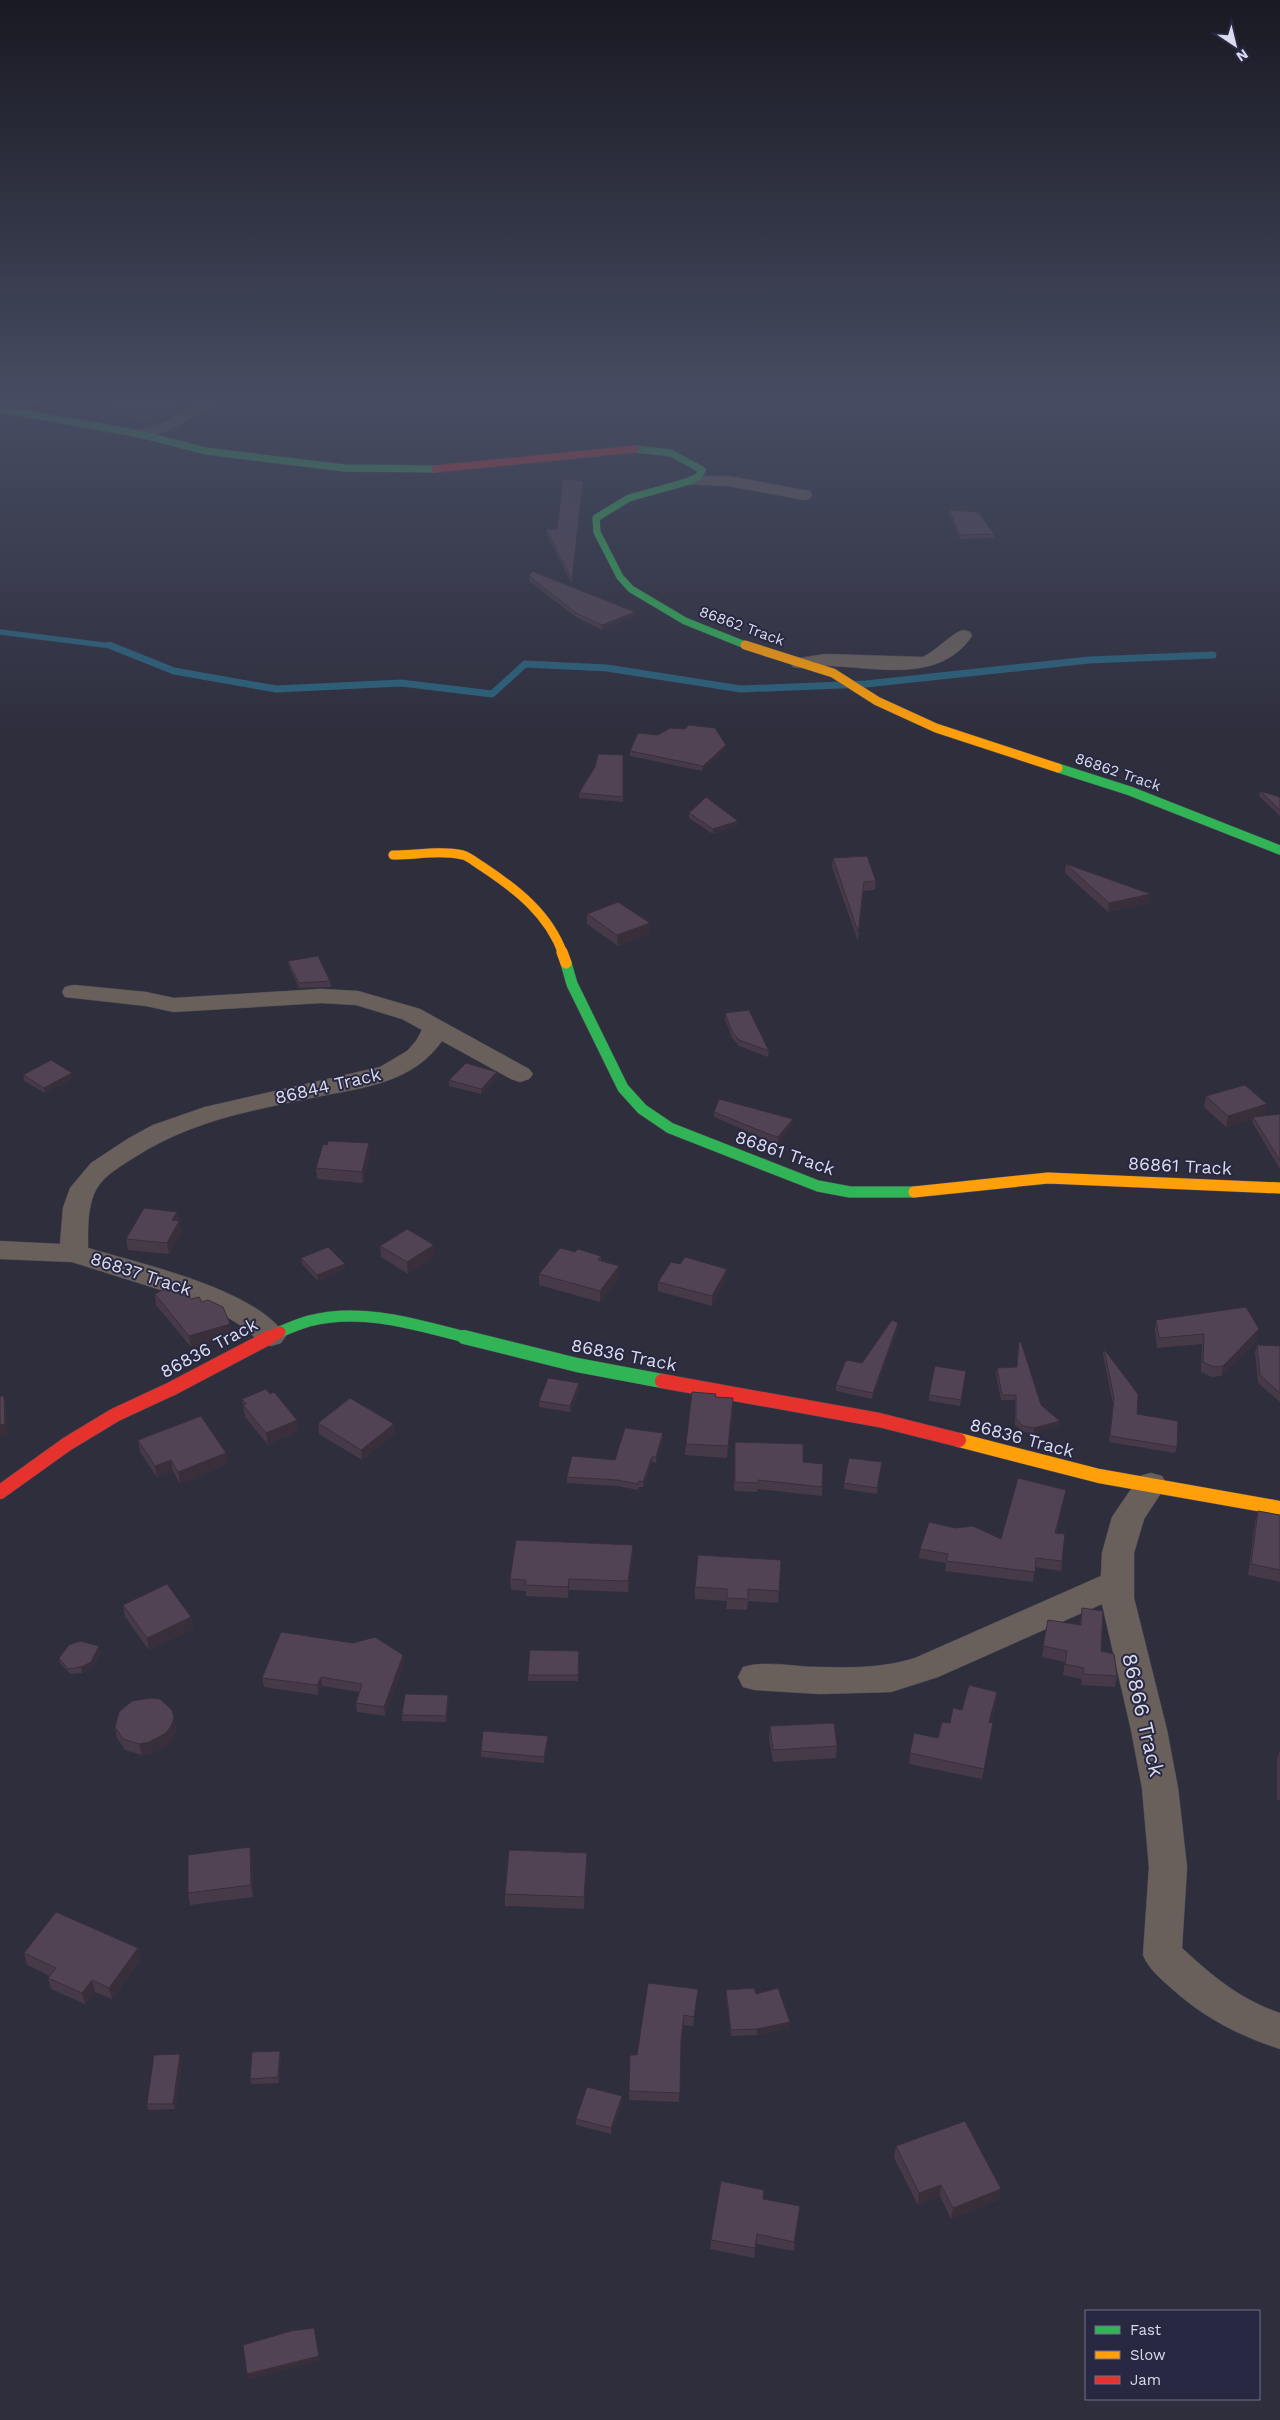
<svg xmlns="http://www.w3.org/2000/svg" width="1280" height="2420" font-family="'Work Sans',sans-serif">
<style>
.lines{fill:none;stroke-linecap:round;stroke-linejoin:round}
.stream-far1{stroke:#2a617b;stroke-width:5.5}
.stream{stroke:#2a617b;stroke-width:7}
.street-casing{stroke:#4b4c57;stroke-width:1}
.fast-far3-casing{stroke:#4b4c57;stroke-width:8}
.fast-far2-casing{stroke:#4b4c57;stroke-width:10}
.fast-far1-casing{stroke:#4b4c57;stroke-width:12}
.fast-casing{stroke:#4b4c57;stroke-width:15}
.slow-far3-casing{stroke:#4b4c57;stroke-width:8}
.slow-far2-casing{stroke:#4b4c57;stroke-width:10}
.slow-far1-casing{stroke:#4b4c57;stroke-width:12}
.slow-casing{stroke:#4b4c57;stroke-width:15}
.jam-far2-casing{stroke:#4b4c57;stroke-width:8}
.jam-far1-casing{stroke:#4b4c57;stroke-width:12}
.jam-casing{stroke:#4b4c57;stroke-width:15}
.street{fill:#69605c;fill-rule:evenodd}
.fast-far3{stroke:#30b455;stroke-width:7}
.fast-far2{stroke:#30b455;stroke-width:9}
.fast-far1{stroke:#30b455;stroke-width:11}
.fast{stroke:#30b455;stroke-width:14}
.slow-far3{stroke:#ff9f0a;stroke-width:7}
.slow-far2{stroke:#ff9f0a;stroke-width:9}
.slow-far1{stroke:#ff9f0a;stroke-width:11}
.slow{stroke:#ff9f0a;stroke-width:14}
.jam-far2{stroke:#e5322d;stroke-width:7}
.jam-far1{stroke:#e5322d;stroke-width:11}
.jam{stroke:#e5322d;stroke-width:14}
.wall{fill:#473a48}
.shaded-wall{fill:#392f3b}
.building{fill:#524354;stroke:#392f3b}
.labels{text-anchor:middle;stroke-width:4;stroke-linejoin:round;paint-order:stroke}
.far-street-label{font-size:15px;fill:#dadced;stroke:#282843}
.street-label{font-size:18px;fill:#dadced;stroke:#282843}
.near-street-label{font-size:21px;fill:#dadced;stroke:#282843}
</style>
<rect width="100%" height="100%" fill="#2e2e3d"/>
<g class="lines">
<!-- stream-far1 -->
<path class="stream-far1" d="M0,632L112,646"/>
<!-- stream -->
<path class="stream" d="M109,645L174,671L276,689L401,683L492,694L525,664L607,668L741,689L866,684L1089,660L1213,655"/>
<defs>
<path id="street" d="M16,399H40L38,402L0,414V404Z
M205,399H224L170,430L140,439L132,434L134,431L160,424Z
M690,476H729L804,490L810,491L812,495L810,499L804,500L729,486L684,484L682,481Z
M963,630L970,632L972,636C940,683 880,668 832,666C819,665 806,670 793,667L790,663L793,659L825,654L923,657C937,650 952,633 963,630Z
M74,985L146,992L174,998L321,989L358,991L420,1009L529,1069L533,1074L529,1079L520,1082L511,1079L442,1041C413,1082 367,1087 321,1096C296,1101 272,1106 247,1112C208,1121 169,1135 135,1157C122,1165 105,1175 97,1188C87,1205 88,1229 88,1248C141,1264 256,1289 286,1336L281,1343L271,1346L261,1343L243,1327L224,1315L180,1296L72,1262L0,1259V1241L60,1244L63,1208L70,1188L91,1163L129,1138L153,1125L205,1107L380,1067L407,1051L416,1041L422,1030L402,1019L356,1005L321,1003L174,1012L146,1006L65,997L62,992L65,987Z
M1151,1473L1162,1476L1167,1484L1144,1519L1134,1553V1598L1167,1730L1178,1788L1187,1867L1182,1948C1212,1976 1241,2000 1280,2013V2049C1237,2035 1203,2017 1170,1987C1159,1977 1149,1969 1143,1955L1149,1867L1142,1788L1131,1730L1102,1604L938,1677L891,1692L820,1694L755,1690L743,1687L738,1677L743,1667C767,1660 794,1667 819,1667C851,1668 884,1668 915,1658L1101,1576L1102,1553L1112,1517L1140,1476Z"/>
<path id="fast-far3" d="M0,409L140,434L206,451L344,468L435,469
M635,449L671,453L702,470L699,476L690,481L629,498L596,518L597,532L620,577L631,589L685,621L745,645"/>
<path id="fast-far2" d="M1058,768L1130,791L1280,850"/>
<path id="fast-far1" d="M566,963L572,984L623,1088L642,1109L670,1128L818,1186L850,1192H914
M280,1332C289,1328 299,1324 309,1321C363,1307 417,1325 469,1338"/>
<path id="fast" d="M464,1337L577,1365L662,1381"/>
<path id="slow-far3" d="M745,645L748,646"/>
<path id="slow-far2" d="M745,645L833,673L877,701L936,728L1058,768
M393,855C416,855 440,850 463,855C470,857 476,863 483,867C516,889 549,914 563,954"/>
<path id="slow-far1" d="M562,952L566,963
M914,1192L1048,1178L1280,1188"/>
<path id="slow" d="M959,1440L1099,1476L1280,1508"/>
<path id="jam-far2" d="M435,469L635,449"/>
<path id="jam-far1" d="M268,1338L280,1332"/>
<path id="jam" d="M662,1381L879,1420L959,1440
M0,1492L67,1444L115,1415L171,1389L270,1337"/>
</defs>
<!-- street casing -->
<use href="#street" class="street-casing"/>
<!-- fast-far3 casing -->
<use href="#fast-far3" class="fast-far3-casing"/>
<!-- fast-far2 casing -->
<use href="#fast-far2" class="fast-far2-casing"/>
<!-- fast-far1 casing -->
<use href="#fast-far1" class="fast-far1-casing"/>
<!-- fast casing -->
<use href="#fast" class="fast-casing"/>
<!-- slow-far3 casing -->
<use href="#slow-far3" class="slow-far3-casing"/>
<!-- slow-far2 casing -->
<use href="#slow-far2" class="slow-far2-casing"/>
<!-- slow-far1 casing -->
<use href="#slow-far1" class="slow-far1-casing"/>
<!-- slow casing -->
<use href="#slow" class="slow-casing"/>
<!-- jam-far2 casing -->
<use href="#jam-far2" class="jam-far2-casing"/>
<!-- jam-far1 casing -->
<use href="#jam-far1" class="jam-far1-casing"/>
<!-- jam casing -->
<use href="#jam" class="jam-casing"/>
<!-- street -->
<use href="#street" class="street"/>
<!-- fast-far3 -->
<use href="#fast-far3" class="fast-far3"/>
<!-- fast-far2 -->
<use href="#fast-far2" class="fast-far2"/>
<!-- fast-far1 -->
<use href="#fast-far1" class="fast-far1"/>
<!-- fast -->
<use href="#fast" class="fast"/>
<!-- slow-far3 -->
<use href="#slow-far3" class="slow-far3"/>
<!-- slow-far2 -->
<use href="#slow-far2" class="slow-far2"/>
<!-- slow-far1 -->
<use href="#slow-far1" class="slow-far1"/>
<!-- slow -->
<use href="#slow" class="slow"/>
<!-- jam-far2 -->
<use href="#jam-far2" class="jam-far2"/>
<!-- jam-far1 -->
<use href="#jam-far1" class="jam-far1"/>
<!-- jam -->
<use href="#jam" class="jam"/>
</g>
<!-- wall -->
<path class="wall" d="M102,399H197L198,401L165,419H158L151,424L132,422L105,405Z
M583,485L572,584L546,533V529H557Z
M949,510L994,534V538L960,539L949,514Z
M529,576L635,616L602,630L576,617L529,581Z
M685,729L725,750L702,771L630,756V751L658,735Z
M623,755V802L579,798V793Z
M1260,791L1280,797V816L1259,796Z
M689,813L738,826L713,834L689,818Z
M833,858L876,881L875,890L863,891L858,941L832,867Z
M1066,864L1151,894L1149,903L1108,912L1065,873Z
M587,914L650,933L618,946L587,924Z
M288,961L330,981L331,987L299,988L289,966Z
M725,1013L769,1051L768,1057L739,1046L732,1038L725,1019Z
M497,1072L498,1077L481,1094L449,1086V1080Z
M23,1075L73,1078L45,1093L24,1081Z
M1206,1096L1265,1115L1262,1116L1280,1114V1169L1252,1122L1253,1119L1226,1127L1204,1107Z
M714,1112L793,1124L778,1143L770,1141L714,1117Z
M369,1143L370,1154L363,1183L317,1179L316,1168Z
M177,1212L181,1232L169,1254L128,1250L126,1239Z
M380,1246L435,1256L408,1274L381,1257Z
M575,1252L601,1256V1261L619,1266V1278L600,1302L539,1285V1274Z
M301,1258L345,1264V1269L318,1281L302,1264Z
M726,1278L712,1306L658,1291V1282Z
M155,1294L191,1299L202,1302L230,1324L232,1335L191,1347L156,1305Z
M1156,1320L1257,1340L1221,1376L1212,1377L1201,1372L1202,1344L1157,1348L1155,1330Z
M898,1329L872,1399L836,1391V1385L862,1363Z
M1019,1342L1041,1405L1059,1426L1033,1434L1022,1431L1015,1425V1400H1001L996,1374L997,1368L1017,1367Z
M1257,1345L1280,1346V1402L1258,1383L1255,1353Z
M1104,1349L1137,1414L1177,1447L1175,1453L1109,1442L1113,1404L1103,1354Z
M966,1371L960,1406L929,1401V1395Z
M580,1389L570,1412L539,1407V1401Z
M270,1394L297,1420L298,1431L268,1445L245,1417L242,1399Z
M716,1397L733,1410L727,1458L685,1455L686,1444Z
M318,1423L395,1434L362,1460L319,1434Z
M663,1433V1439L656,1463L652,1462L643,1487H639L638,1490L617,1486L567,1483V1477L615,1460Z
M138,1440L228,1464L180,1484L173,1471L157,1477L140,1452Z
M735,1442L803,1462L823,1464L822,1496L757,1489V1492L734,1491Z
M881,1468L877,1494L844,1489V1483Z
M1066,1490L1064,1499L1056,1533L1062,1561L1061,1571L1035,1567L1033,1582L945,1571L946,1563L919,1558L920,1549L1001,1539Z
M1258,1511L1280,1515V1582L1248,1575L1255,1522Z
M633,1556L628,1592L569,1590L568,1598L526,1596V1591L511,1590L510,1579Z
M781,1560L778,1603L748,1601L747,1610L726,1609L727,1601L695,1599V1587Z
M123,1605L191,1617L193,1629L149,1650L125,1617Z
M1082,1608L1101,1651L1117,1676L1115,1687L1081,1685L1082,1679L1063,1675L1065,1662L1042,1657L1048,1620L1080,1625Z
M101,1652L92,1668L82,1673L70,1674L60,1663L59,1658Z
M403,1655L404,1664L385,1716L357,1712L356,1703L359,1692L322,1686L318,1695L264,1687L262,1678Z
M579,1656L578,1681H528V1675Z
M997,1692L996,1702L991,1722V1733L982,1779L909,1764L910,1753L938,1738L962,1710Z
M448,1695L449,1701L446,1722L402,1721V1715Z
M172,1710L176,1729L173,1737L168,1745L151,1754L142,1755L125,1750L117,1738L115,1727Z
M770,1726L837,1746L836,1758L773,1762L769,1738Z
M548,1742L544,1763L481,1757V1751Z
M1280,1750V1800H1277V1760Z
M587,1853V1864L584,1909L505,1906V1894Z
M252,1859L253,1897L190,1905L188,1893Z
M138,1948L141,1960L112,1999L95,1992L85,2004L51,1989L48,1978L50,1976L27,1965L24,1953Z
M698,1989L697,1998L693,2026L684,2025L680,2049L679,2102L629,2100V2091L637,2055Z
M726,1990L756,1994L790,2022L789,2028L757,2035L731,2036L726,1996Z
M281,2056L279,2083L251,2084L250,2079Z
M182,2060L175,2109L148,2110L147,2104Z
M622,2096V2102L611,2134L576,2125V2119Z
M896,2146L999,2200L951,2219L940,2196L918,2205L894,2158Z
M764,2199L800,2206L794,2251L757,2244L754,2258L710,2249L711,2240Z"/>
<!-- shaded-wall -->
<path class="shaded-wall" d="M193,399H197L198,401L165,419L164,415Z
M157,415L158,419L151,424L150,420Z
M583,481V485L572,584V579Z
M635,612V616L602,630V625Z
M726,745L725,750L702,771L703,766Z
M738,821V826L713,834V829Z
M1151,894L1149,903L1108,912L1109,903Z
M650,923V933L618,946L617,935Z
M497,1072L498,1077L481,1094V1089Z
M72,1073L73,1078L45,1093L44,1088Z
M1267,1104L1265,1115L1254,1118L1253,1117V1119L1226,1127L1228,1116Z
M793,1119V1124L778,1143V1137Z
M369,1143L370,1154L363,1183L362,1172Z
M177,1212L178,1223L172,1220Z
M179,1221L181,1232L169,1254L167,1243Z
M434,1245L435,1256L408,1274L407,1262Z
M345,1264V1269L318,1281L317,1275Z
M619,1266V1278L600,1302V1291Z
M727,1269L726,1278L712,1306V1296Z
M898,1323V1329L872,1399L873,1393Z
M230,1324L232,1335L191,1347L189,1336Z
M1259,1329L1257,1340L1221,1376L1223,1366Z
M579,1383L580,1389L570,1412V1406Z
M4,1396L6,1407L8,1435L0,1437V1425Z
M733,1398V1410L727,1458L728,1446Z
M297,1420L298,1431L268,1445L266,1433Z
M1060,1421L1059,1426L1033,1434L1034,1428Z
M394,1424L395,1434L362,1460L361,1450Z
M663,1433V1439L656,1463V1457Z
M226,1453L228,1464L180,1484L178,1472Z
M652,1457V1462L643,1487V1482Z
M171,1460L173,1471L157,1477L155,1466Z
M633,1545V1556L628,1592V1581Z
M569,1579V1590L568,1598V1587Z
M191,1617L193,1629L149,1650L147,1638Z
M99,1646L101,1652L92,1668L82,1673L81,1667Z
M403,1655L404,1664L385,1716L384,1707Z
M321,1677L322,1686L318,1695L317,1685Z
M997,1692L996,1702L988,1733L989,1722Z
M448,1695L449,1701L446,1722V1716Z
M174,1718L176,1729L173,1737L168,1745L151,1754L142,1755L139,1744Z
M548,1736V1742L544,1763V1757Z
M250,1847L252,1859L253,1897L251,1885Z
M587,1853V1864L584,1909V1897Z
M138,1948L141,1960L112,1999L109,1988Z
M92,1980L95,1992L85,2004L82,1993Z
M684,2015V2025L680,2049L681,2040Z
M790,2022L789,2028L757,2035V2029Z
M280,2051L281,2056L279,2083L278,2077Z
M180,2054L182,2060L175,2109L173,2104Z
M622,2096V2102L611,2134V2128Z
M941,2185L940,2196L918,2205L919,2193Z
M1001,2189L999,2200L951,2219L953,2208Z
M800,2206L799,2216L794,2251V2242Z
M757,2234V2244L754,2258L755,2248Z
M314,2328L320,2361L248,2380L247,2374Z"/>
<!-- building -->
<path class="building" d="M104,399H193L164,415H157L150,420L131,418L105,401Z
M563,479L583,481L572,579L546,529H557Z
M949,510L978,512L994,534L960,535Z
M532,571L635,612L602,625L576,613L529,576Z
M689,725L715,728L726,745L703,766L630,751L638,733L658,735L670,728L685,729Z
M598,754L623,755V797L579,793L595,767Z
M1260,791L1280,797V810Z
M706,797L738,821L713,829L689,813Z
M867,856L876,881L864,882L858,932L833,858Z
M1066,864L1151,894L1109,903Z
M618,902L650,923L617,935L587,914Z
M318,956L330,981L299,983L288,961Z
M749,1010L769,1051L739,1040L732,1032L725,1013Z
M51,1060L72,1073L44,1088L23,1075Z
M466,1063L497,1072L481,1089L449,1080Z
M1245,1085L1267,1104L1228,1116L1206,1096Z
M719,1099L793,1119L778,1137L771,1135L714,1112Z
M1280,1114V1161L1253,1117Z
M328,1141L369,1143L362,1172L316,1168L323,1144L327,1145Z
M144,1208L177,1212L172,1220L179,1221L167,1243L126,1239Z
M407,1229L434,1245L407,1262L380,1246Z
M328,1247L345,1264L317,1275L301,1258Z
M560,1248L575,1252L578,1249L601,1256L598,1260L619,1266L600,1291L539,1274Z
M685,1257L727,1269L712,1296L658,1282L671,1262L680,1264Z
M172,1285L184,1290L191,1299L199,1297L202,1302L208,1300L223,1307L230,1324L189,1336L155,1294Z
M1246,1307L1259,1329L1223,1366L1214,1367L1203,1362L1204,1334L1159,1338L1156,1320Z
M892,1320L898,1323L873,1393L836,1385L846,1360L862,1363Z
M1019,1342H1021L1041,1405L1060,1421L1034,1428L1023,1426L1016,1419V1395H1002L997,1368L1017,1367Z
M1257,1345L1280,1346V1393L1260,1375Z
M1104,1349L1138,1394L1137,1414L1178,1421L1177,1447L1110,1436L1114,1398Z
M935,1366L966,1371L961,1400L929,1395Z
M548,1378L579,1383L570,1406L539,1401Z
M266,1389L270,1394L274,1392L297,1420L266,1433L243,1405L246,1404L242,1399Z
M692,1392L716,1394L715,1397L733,1398L728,1446L686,1444Z
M0,1396H4L5,1424L0,1425Z
M350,1398L394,1424L361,1450L318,1423Z
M201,1416L226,1453L178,1472L171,1460L155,1466L138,1440Z
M625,1428L663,1433L656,1457H652L643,1482L639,1481L638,1484L617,1480L567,1477L572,1456L615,1460Z
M735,1442L803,1444V1462L823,1464L822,1487L758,1480V1483L735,1482Z
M849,1458L882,1462L877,1488L844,1483Z
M1018,1478L1066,1490L1055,1533L1065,1534L1062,1561L1036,1558L1035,1572L946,1561L948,1554L920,1549L929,1522L955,1528L973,1526L1001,1539Z
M1258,1511L1280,1515V1570L1251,1564Z
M516,1540L633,1545L628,1581L569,1579L568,1587L525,1585L526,1580L510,1579Z
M698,1555L781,1560L779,1591L748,1589V1599L727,1598V1589L695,1587Z
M167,1584L191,1617L147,1638L123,1605Z
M1082,1608L1103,1611L1101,1651L1114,1654L1117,1676L1083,1674L1084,1668L1065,1664L1067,1651L1043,1646L1048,1620L1081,1625Z
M281,1632L353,1643L375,1637L403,1655L384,1707L356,1703L362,1684L321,1677L317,1685L262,1678Z
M80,1641L99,1646L91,1662L81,1667L68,1669L59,1658L69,1645Z
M530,1650L579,1651L578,1675H528Z
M969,1685L997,1692L989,1722L993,1723L984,1769L910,1753L914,1733L938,1738L942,1722L950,1723L953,1708L962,1710Z
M405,1694L448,1695L446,1716L402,1715Z
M151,1698L160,1699L172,1710L174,1718L171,1726L166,1733L149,1742L139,1744L123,1739L115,1727L119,1712L132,1701Z
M834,1723L837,1746L773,1750L770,1726Z
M483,1731L548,1736L544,1757L481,1751Z
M250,1847L251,1885L188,1893V1855Z
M509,1850L587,1853L584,1897L505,1894Z
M56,1912L138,1948L109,1988L92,1980L82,1993L48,1978L56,1968L24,1953Z
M648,1983L698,1989L694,2017L684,2015L681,2040L680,2093L629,2091L630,2055H637Z
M754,1988L756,1994L778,1988L790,2022L757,2029L731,2030L726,1990Z
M280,2051L278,2077L250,2079L252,2052Z
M180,2054L173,2104H147L154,2055Z
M587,2087L622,2096L611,2128L576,2119Z
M965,2121L1001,2189L953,2208L941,2185L919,2193L896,2146Z
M721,2181L764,2190L763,2199L800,2206L794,2242L757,2234L755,2248L711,2240Z
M314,2328L319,2356L247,2374L243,2345L291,2331Z"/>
<!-- sky -->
<linearGradient id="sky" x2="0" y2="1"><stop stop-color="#191922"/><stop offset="0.54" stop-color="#464c62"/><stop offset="1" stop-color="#464c62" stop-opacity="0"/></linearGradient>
<rect width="1280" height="738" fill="url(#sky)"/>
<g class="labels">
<!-- far-street labels -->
<g class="far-street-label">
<text transform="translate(742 626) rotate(20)" y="5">86862 Track</text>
<text transform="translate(1118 772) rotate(19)" y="5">86862 Track</text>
</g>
<!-- street labels -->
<g class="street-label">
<text transform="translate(328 1086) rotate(-13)" y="6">86844 Track</text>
<text transform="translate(785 1153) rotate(19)" y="6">86861 Track</text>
<text transform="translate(1180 1166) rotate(3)" y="6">86861 Track</text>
<text transform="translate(141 1274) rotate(18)" y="6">86837 Track</text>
<text transform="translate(209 1348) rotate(-28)" y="6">86836 Track</text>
<text transform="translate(624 1355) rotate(11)" y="6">86836 Track</text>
<text transform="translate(1022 1438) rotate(15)" y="6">86836 Track</text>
</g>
<!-- near-street labels -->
<g class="near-street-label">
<text transform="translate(1143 1715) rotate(77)" y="7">86866 Track</text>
</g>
</g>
<!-- legend -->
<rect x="1085" y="2310" width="175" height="90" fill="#282843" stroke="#6f7087"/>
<rect x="1095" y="2326" width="25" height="8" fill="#30b455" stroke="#6f7087"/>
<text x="1130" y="2335" font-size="15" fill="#dadced">Fast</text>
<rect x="1095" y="2351" width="25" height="8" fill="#ff9f0a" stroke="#6f7087"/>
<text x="1130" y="2360" font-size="15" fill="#dadced">Slow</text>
<rect x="1095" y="2376" width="25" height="8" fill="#e5322d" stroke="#6f7087"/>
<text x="1130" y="2385" font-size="15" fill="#dadced">Jam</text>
<!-- north arrow -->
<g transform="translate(1235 45) rotate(145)" stroke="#282843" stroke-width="4" paint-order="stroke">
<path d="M0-4L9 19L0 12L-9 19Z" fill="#dadced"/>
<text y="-8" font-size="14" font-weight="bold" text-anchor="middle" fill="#dadced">N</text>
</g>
</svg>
